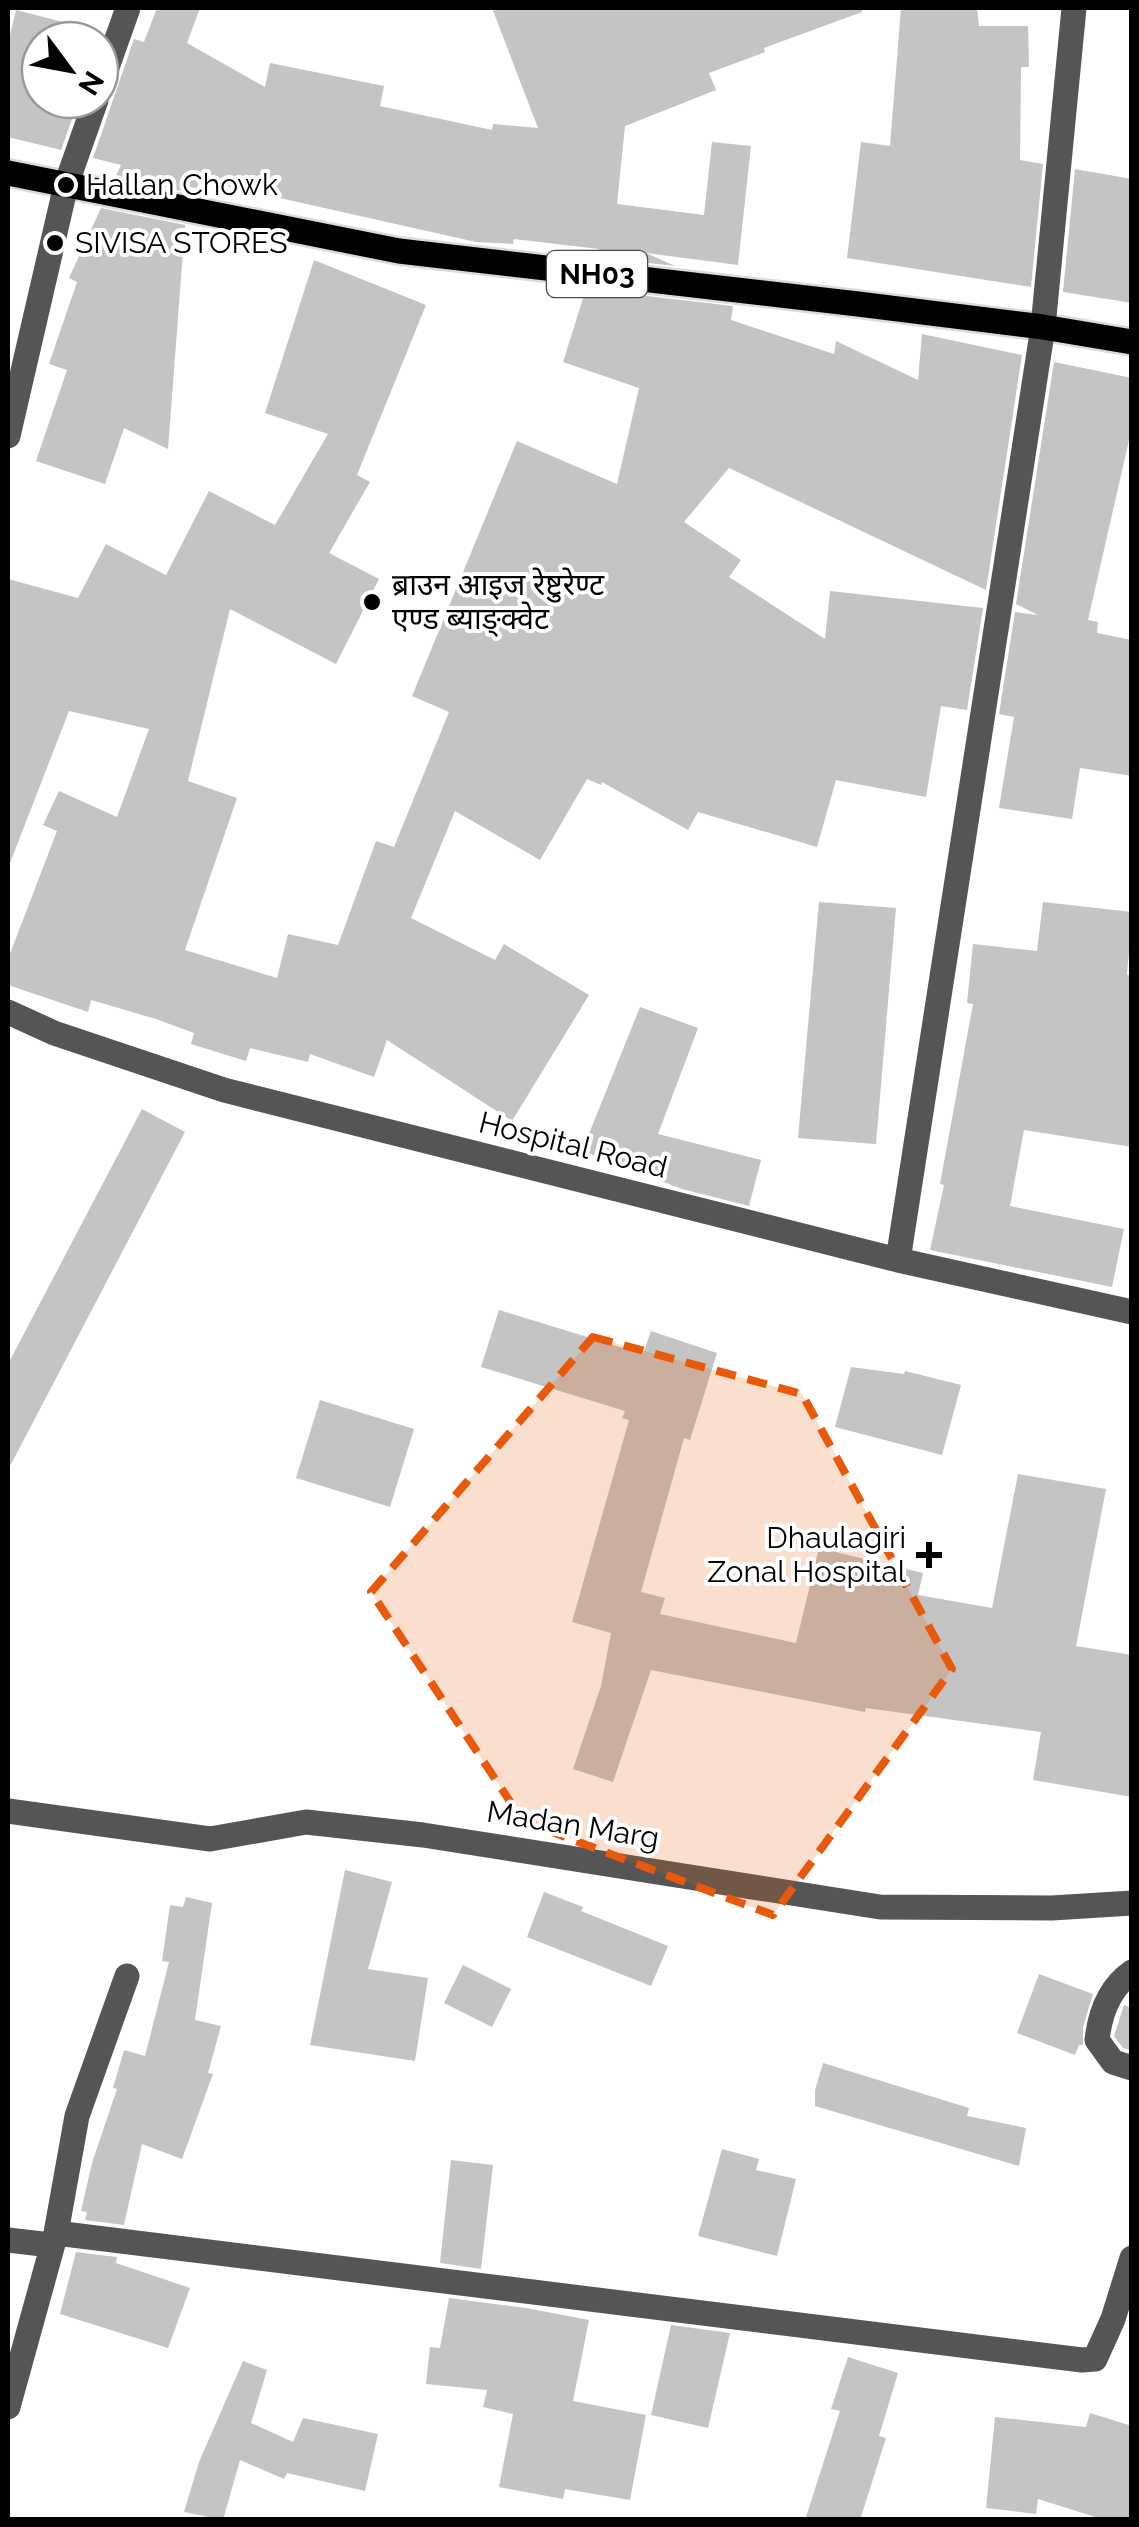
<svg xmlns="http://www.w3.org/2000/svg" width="1139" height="2527" font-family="Raleway,'Noto Sans Devanagari',sans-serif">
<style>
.building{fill:#c4c4c4}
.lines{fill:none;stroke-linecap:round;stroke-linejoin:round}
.major-casing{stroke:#dbdbdb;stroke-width:30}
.minor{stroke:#555;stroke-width:25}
.major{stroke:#000;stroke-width:25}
.marked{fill:#e8590c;fill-opacity:0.2;stroke:#e8590c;stroke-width:8;stroke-dasharray:20 12;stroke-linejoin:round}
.poi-dot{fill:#000;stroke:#fff;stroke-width:4}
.labels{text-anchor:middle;stroke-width:8;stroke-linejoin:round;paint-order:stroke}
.shield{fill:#fff;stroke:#4c4c4c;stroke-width:2.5}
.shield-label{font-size:28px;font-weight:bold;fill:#000}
.poi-label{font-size:30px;fill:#000;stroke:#fff;text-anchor:start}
.street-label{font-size:30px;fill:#000;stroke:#fff}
</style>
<rect width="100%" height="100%" fill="#fff"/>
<!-- building -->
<path class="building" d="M157,8H200L187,43L265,87L270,63L384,86L380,106L492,130L493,124L538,128L492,8H861L862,12L764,48L765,52L709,73L716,90L625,126L617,204L704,215L712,142L751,146L738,265L646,253L675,266L596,257L599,249L514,239L513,244L476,242L200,180L197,188L188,187L187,192L115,178L121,165L93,158L134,39L144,42Z
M901,8H977L979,26H1028L1029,67H1021L1020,160L1043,164L1031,287L847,258L861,142L890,146Z
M16,10L102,32L99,40H40V100H79L61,150L8,137V43Z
M1075,169L1132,179V303L1063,292Z
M101,208L185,225L168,449L124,428L105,484L36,461L67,370L49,364L77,282L69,278Z
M314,260L426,305L357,475L370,482L329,553L379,579L336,664L230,609L188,781L237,798L185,950L277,978L288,934L338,945L376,841L394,847L449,712L412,696L517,441L617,484L639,388L563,362L586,289L733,306L731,320L834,354L836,341L918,380L922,334L1022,355L986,590L729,468L684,522L741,560L729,577L825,639L830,591L983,608L967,710L941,706L926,797L836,780L817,847L698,812L688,830L602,782L601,785L587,779L540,860L455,811L411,918L495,960L504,944L589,995L512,1121L387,1040L374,1077L310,1054L308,1062L250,1048L246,1061L191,1044L194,1033L156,1019L91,1000L88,1012L8,985V959L57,831L43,825L59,791L117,817L149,729L69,711L10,863L8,862V579L78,598L106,544L166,575L209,491L275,525L328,434L265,413Z
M1054,362L1132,378V427L1088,620L1098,622L1097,633L1132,640V776L1080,768L1072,819L999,808L1014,717L999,714L1015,612L1038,615L1016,604Z
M819,902L896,908L876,1144L798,1138Z
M1043,902L1132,912L1127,975H1132V1147L1024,1130L1010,1206L1124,1229L1112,1287L930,1250L944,1185L940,1184L973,1004L967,1003L973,944L1037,951Z
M640,1007L698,1028L658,1134L761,1160L749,1206L682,1189L582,1151Z
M142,1109L185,1132L8,1470V1364Z
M499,1310L643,1354L651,1331L717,1353L690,1440L684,1438L641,1592L665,1598L660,1614L796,1643L819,1548L923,1573L918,1595L992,1608L1018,1474L1106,1489L1076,1646L1132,1655V1797L1033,1780L1041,1732L866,1708L865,1712L651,1670L613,1782L573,1769L601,1686L611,1633L572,1622L629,1420L622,1418L625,1411L481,1367Z
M851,1367L904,1374L905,1371L961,1385L942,1455L835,1427Z
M320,1400L414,1429L390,1507L296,1478Z
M345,1870L392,1882L368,1969L428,1978L415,2061L310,2045Z
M544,1892L583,1907L581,1911L668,1946L651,1986L527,1937Z
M186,1897L212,1903L195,2020L221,2026L208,2073L213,2074L182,2159L142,2144L124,2225L85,2220L87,2212L81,2211L92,2163L117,2089L113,2088L124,2050L145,2056L169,1962L162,1961L170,1905L183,1907Z
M463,1965L511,1989L492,2027L444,2003Z
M1039,1974L1093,1994L1083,2027V2045H1079L1075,2055L1017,2033Z
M1124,2005L1132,2008V2051L1123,2048L1114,2036Z
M823,2063L969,2108L967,2116L1026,2128L1019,2166L815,2106V2090Z
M722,2149L759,2159L756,2170L796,2179L777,2256L698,2236Z
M451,2160L493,2165L481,2269L440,2263Z
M76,2252L117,2257L116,2263L190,2288L168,2348L60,2314Z
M449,2298L526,2308L589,2320L573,2401L646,2415L630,2500L565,2489L563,2499L499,2487L513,2414L483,2407L487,2390L426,2384L430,2347L440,2348Z
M671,2325L730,2333L708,2428L651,2415Z
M848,2357L898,2373L879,2436L886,2438L860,2520H805L840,2411L831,2409Z
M243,2361L267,2370L251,2423L293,2442L303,2418L378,2434L365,2491L287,2473L284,2479L240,2460L223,2520L184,2512L199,2462Z
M1090,2413L1132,2426V2520H1105L1038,2499L1036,2514L986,2508L995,2417L1086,2427Z"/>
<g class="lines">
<defs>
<path id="major" d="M8,173L399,251L858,304L1043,327L1132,342"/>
</defs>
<!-- major casing -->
<use href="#major" class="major-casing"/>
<!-- minor -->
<path class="minor" d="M100,87L128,8
M8,436L66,185L96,100
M8,1012L54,1033L224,1090L898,1260L1132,1312
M898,1260L1043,327L1074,8
M8,1811L210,1839L306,1822L423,1835L880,1907L1052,1908L1132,1903
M1132,1972C1109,1988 1100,2013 1097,2040L1113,2062L1132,2068
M56,2233L1082,2360L1095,2359L1113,2319L1132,2258
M8,2240L51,2245
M8,2407L56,2233L77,2116L127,1976"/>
<!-- major -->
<use href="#major" class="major"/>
</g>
<!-- marked area -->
<path class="marked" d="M593,1337L802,1394L952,1669L773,1915L523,1821L371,1592Z"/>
<!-- markers -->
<g class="poi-dot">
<circle cx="66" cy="185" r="10"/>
<circle cx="55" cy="243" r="10"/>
<circle cx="372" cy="602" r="10"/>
<path d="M924 1540h10v10h10v10h-10v10h-10v-10h-10v-10h10z"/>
</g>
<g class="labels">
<!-- shield labels -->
<rect class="shield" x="547" y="251" width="100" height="46" rx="8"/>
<g class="shield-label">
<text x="597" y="284">NH03</text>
</g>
<!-- poi labels -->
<g class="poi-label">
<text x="86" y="195">Hallan Chowk</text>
<text x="75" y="253">SIVISA STORES</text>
<text x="392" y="595">ब्राउन आइज रेष्टुरेण्ट<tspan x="392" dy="34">एण्ड ब्याङ्क्वेट</tspan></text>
<text x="906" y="1548" text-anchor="end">Dhaulagiri<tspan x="906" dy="34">Zonal Hospital</tspan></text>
</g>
<!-- street labels -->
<g class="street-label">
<text transform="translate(573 1145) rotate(14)" y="10">Hospital Road</text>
<text transform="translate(573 1825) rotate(9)" y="10">Madan Marg</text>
</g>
</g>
<!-- border -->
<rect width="1139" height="2527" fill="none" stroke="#000000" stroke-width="20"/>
<!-- north arrow -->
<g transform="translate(70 70) rotate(122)"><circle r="48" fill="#ffffff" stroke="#999999" stroke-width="2.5"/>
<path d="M0-8L18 38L0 25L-18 38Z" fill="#000000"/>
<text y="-15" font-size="28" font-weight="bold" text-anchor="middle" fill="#000000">N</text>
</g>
</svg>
